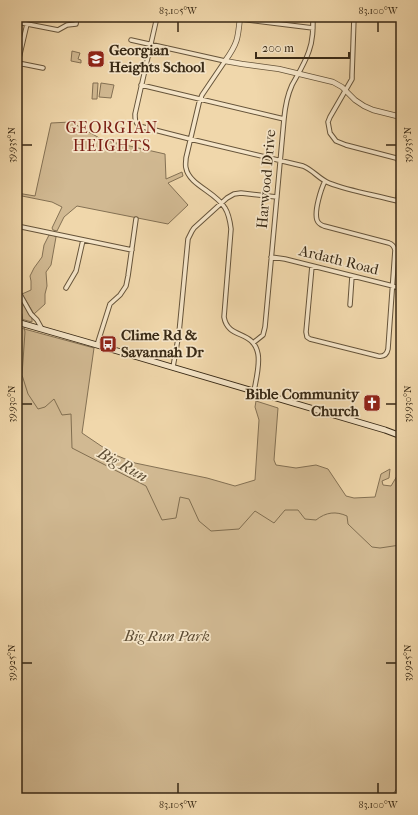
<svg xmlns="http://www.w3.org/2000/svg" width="418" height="815" font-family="'IM FELL French Canon',serif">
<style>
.green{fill:#d1b992;stroke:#847154}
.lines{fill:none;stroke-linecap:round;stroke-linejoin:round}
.stream{stroke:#816e50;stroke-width:1}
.minor-casing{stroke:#66543a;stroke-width:5.5}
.tertiary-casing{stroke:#66543a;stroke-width:6}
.secondary-casing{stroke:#382915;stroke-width:7}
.minor{stroke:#f5e5c8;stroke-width:3.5}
.tertiary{stroke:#f5e5c8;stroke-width:4.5}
.secondary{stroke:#f5e5c8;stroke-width:5}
.ticks{fill:none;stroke:#382915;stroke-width:1.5}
.labels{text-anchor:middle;stroke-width:3.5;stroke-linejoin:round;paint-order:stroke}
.poi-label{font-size:15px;font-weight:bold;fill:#382915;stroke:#f5e5c8;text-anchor:start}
.street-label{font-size:15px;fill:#382915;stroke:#f5e5c8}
.park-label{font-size:15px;font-style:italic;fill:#5e4d34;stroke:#f5e5c8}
.neighbourhood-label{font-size:16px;letter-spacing:1px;fill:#7a1f14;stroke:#f5e5c8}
.water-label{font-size:16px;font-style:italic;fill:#5c4c33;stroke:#f5e5c8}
.neatline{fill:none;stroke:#382915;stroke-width:1.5}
.ticks-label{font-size:10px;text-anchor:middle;fill:#382915}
</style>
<rect width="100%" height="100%" fill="#f0d7ab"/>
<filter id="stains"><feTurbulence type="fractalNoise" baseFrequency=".005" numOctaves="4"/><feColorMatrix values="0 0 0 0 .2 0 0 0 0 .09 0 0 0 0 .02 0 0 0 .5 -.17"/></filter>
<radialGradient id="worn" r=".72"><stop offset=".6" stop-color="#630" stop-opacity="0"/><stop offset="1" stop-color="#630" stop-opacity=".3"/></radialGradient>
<!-- green -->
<path class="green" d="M72,51L80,53L78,59L81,60V63L71,61Z
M93,83H98L97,99H92Z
M101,83L114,85L111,98L99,97Z
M71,122L103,140L165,154L166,179L182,172L183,176L168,183L188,205L168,224L77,206L64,217L57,231L53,230L52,228L62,207L52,202L17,195V193L35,196L51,123Z
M49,235H53L56,237L51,265L46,272L47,286L45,294V304L34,314L22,294L31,290V281L30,276L34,268L42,257L44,245Z
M17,293L32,318V322L17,318Z
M17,327L94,348L82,433L113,454L135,463L207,478L235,486L255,480L259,420L255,407L256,401L278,408L274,460L276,465L296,468L316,465L328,469L346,496L354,498L375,497L381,474L390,469L389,478L382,481L383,485L391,486L397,476L400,442H401V465L397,520L399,525L401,526V768L397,784L398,787L390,798H17V494L19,485L17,484Z"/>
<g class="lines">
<!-- stream -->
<path class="stream" d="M17,306L22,314L23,322
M24,327L25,332L22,375L28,394L38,409L45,407L54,399L62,415L71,414L72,448L146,486L162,520L176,518L180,497L189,499L199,521L211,531L239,529L255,511L274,523L285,510H298L305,519L316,520C326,512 336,511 347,516L348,524L372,547L380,548L400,545L401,546"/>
<defs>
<path id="minor" d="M157,17L135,114C135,119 135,122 139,126L190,139L303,166C313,170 319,179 329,183C352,192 377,195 401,202
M223,17L313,28
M354,17L352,75V79L330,117L328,122L330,133L336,141L346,145L396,158C400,161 400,164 400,168L398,201
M17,22L58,30L67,25L76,24L77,17
M131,40L225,61L202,95L199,103L186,158C186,161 185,165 186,168C189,185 216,192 225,208C229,214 230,221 231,229L224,317C228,340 253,329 258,354C260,365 256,380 254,391
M18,63L43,68
M17,67L27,24
M141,85L284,119
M17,226L132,250
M271,257L285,259L401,288
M312,266L306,332L307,337L310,339L378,356C384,357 387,354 388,349L395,250C394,246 392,244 389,243L324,226C321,225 318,223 317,220C314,211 321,189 325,181
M66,288L76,271L83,240
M17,289L31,314L37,320L42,329
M350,305L352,276
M253,343L263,335L265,327L284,119C285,108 287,96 292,85C298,74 305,63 309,51C313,40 313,29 313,17
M97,345L110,304L120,295L126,286L128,276L136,219
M173,367L179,333L188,239L192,231L194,228L227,198L234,194L241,193L277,197"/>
<path id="tertiary" d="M240,17C238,38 238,43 225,61L242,64L279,69L333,82L342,87L355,100L364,106L373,110L401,117"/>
<path id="secondary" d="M17,322L97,345L385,430L401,436"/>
</defs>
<!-- minor casing -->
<use href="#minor" class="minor-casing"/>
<!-- tertiary casing -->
<use href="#tertiary" class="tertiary-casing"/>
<!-- secondary casing -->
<use href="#secondary" class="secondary-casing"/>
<!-- minor -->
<use href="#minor" class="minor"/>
<!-- tertiary -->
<use href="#tertiary" class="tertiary"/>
<!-- secondary -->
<use href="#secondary" class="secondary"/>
</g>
<!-- ticks -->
<path class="ticks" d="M178,22V32M378,22V32M22,145H32M386,145H396M22,404H32M386,404H396M22,663H32M386,663H396M178,783V793M378,783V793"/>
<!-- icons -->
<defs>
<symbol id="school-square" viewBox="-11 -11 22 22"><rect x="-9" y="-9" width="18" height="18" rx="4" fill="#8f2418" stroke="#f5e5c8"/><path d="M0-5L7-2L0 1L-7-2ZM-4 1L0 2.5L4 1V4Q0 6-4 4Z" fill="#fff"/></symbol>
<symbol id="bus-square" viewBox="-11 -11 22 22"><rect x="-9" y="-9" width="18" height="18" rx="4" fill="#8f2418" stroke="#f5e5c8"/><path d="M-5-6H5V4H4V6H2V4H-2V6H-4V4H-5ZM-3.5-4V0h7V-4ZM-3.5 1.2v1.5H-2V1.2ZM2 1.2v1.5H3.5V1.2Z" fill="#fff"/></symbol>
<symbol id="church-square" viewBox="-11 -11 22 22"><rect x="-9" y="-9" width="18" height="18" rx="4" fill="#8f2418" stroke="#f5e5c8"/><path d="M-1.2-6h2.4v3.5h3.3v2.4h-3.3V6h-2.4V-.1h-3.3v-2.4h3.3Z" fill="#fff"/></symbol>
</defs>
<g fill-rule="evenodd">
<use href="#school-square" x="86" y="49" width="20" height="20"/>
<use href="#bus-square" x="98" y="334" width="20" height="20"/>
<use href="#church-square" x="362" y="393" width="20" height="20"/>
</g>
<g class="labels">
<!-- poi labels -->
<g class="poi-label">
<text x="109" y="55">Georgian<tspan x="109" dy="17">Heights School</tspan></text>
<text x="121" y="340">Clime Rd &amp;<tspan x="121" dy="17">Savannah Dr</tspan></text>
<text x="359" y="399" text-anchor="end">Bible Community<tspan x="359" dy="17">Church</tspan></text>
</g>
<!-- street labels -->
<g class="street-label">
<text transform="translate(266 179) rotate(-85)" y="5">Harwood Drive</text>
<text transform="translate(339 260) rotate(14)" y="5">Ardath Road</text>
</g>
<!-- park labels -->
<g class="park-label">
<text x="167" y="641">Big Run Park</text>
</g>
<!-- neighbourhood labels -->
<g class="neighbourhood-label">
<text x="112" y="133">GEORGIAN<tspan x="112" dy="18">HEIGHTS</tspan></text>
</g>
<!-- water labels -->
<g class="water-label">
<text transform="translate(123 464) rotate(29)" y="6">Big Run</text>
</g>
</g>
<!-- margin -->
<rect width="418" height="815" fill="none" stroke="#f0d7ab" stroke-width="44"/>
<!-- scale -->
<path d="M256 52v6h93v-6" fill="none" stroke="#382915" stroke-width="2"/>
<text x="262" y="52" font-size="12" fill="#382915" stroke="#f5e5c8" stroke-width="3" paint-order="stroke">200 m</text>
<rect x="22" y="22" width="374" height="771" class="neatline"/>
<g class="ticks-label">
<text x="178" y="14">83.105°W</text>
<text x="378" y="14">83.100°W</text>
<text transform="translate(11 145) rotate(-90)" y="4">39.935°N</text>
<text transform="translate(407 145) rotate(-90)" y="4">39.935°N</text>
<text transform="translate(11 404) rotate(-90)" y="4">39.930°N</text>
<text transform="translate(407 404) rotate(-90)" y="4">39.930°N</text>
<text transform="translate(11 663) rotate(-90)" y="4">39.925°N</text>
<text transform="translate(407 663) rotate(-90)" y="4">39.925°N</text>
<text x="178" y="808">83.105°W</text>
<text x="378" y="808">83.100°W</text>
</g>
<rect width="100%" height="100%" filter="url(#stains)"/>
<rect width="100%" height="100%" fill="url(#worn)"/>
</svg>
